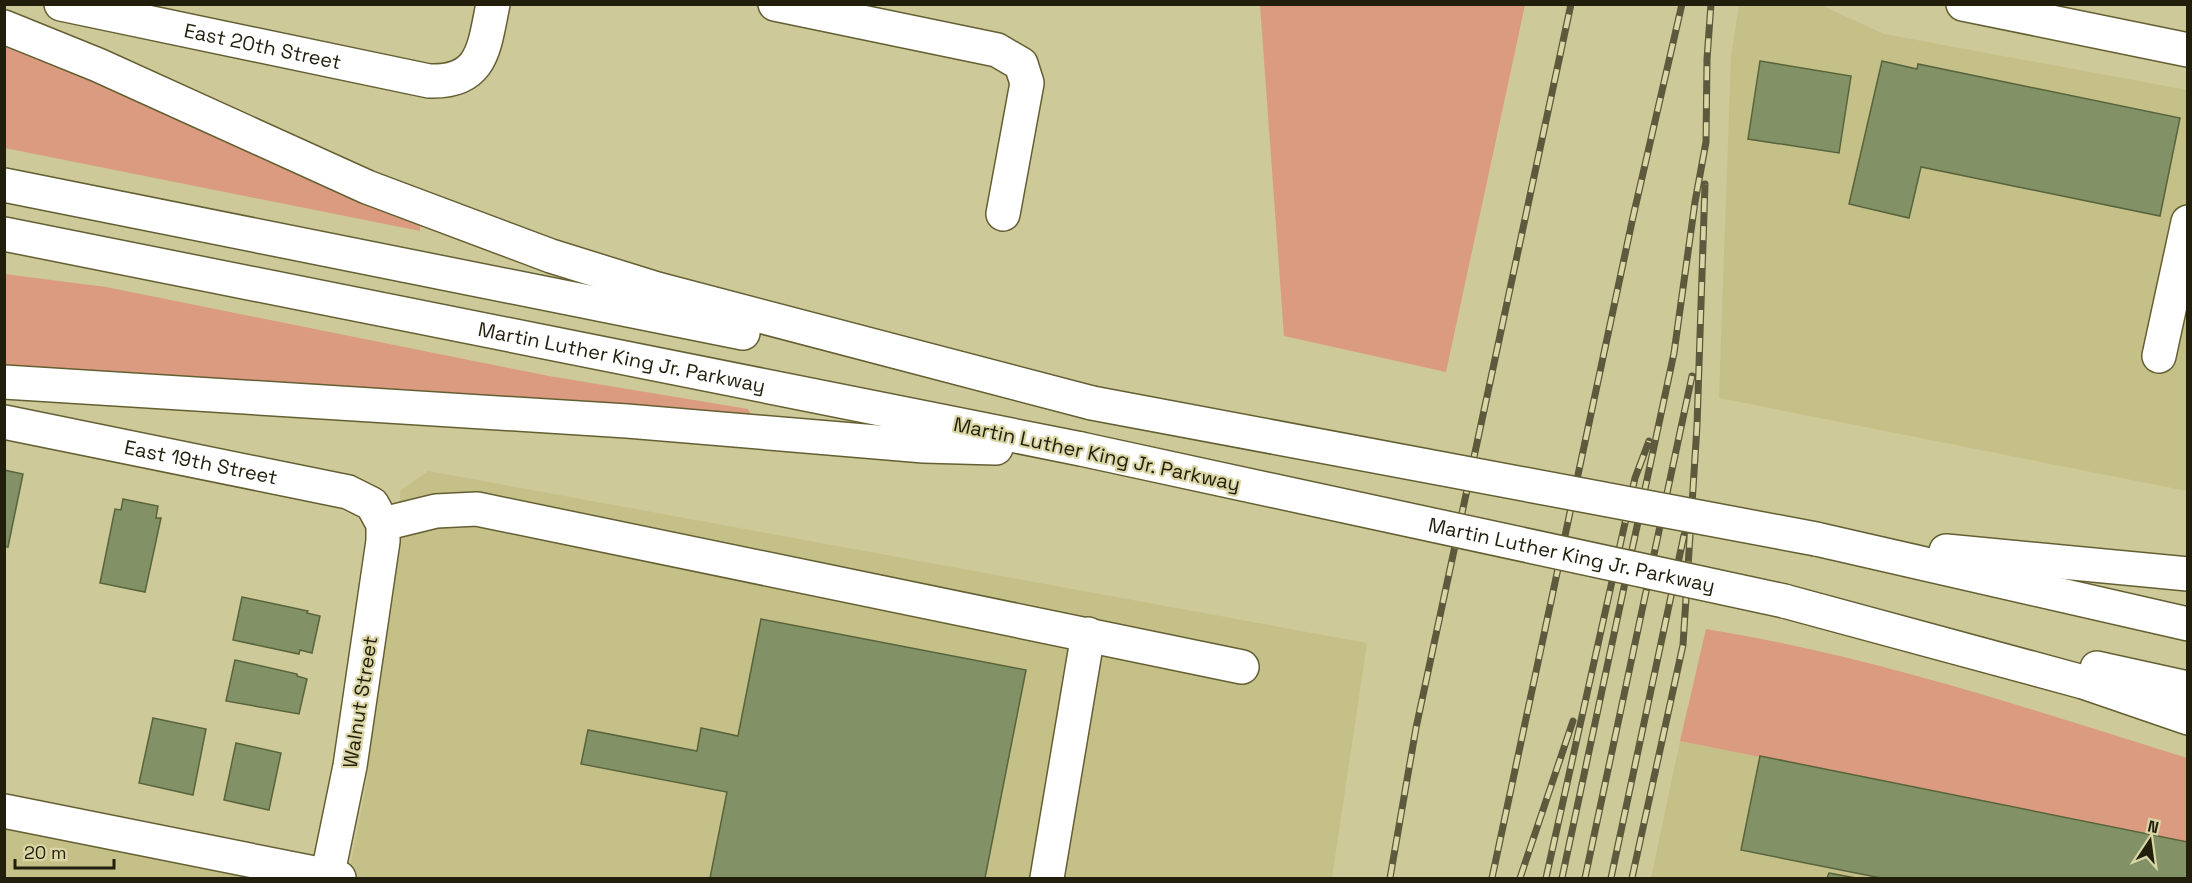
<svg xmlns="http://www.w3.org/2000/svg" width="2192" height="883" font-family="'Space Grotesk',sans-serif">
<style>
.built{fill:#c5bf88}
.green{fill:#db9b81}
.building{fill:#839166;stroke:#58643b;stroke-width:1.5}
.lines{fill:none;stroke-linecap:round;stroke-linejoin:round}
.minor-casing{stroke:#645f33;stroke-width:36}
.highway-casing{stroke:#645f33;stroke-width:36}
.minor{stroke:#fff;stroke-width:33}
.highway{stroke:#fff;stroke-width:33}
.rail-casing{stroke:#5c593c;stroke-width:7}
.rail{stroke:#dbd6a6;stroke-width:4.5;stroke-dasharray:14;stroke-linecap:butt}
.highway-bridge-casing{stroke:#645f33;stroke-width:36;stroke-linecap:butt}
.highway-bridge{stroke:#fff;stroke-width:33}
.labels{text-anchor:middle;stroke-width:4.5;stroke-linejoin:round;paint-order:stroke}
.street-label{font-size:20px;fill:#211f0c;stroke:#dbd6a6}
</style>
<rect width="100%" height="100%" fill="#cec999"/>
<!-- built -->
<path class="built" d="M1739,5H1821L1884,34L2187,90V491L1719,398L1731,57Z
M428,471L1367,643L1332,878H348L366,786L401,490Z
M1680,741L2187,842V878H1651Z
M5,829L251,878H5Z"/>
<!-- green -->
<path class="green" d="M1260,5H1525L1446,372L1284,336Z
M4,40L420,226V231L5,148Z
M4,274L106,287L549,376L748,409L753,419L5,367Z
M1706,629C1872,656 2027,708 2187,758V842L1680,741Z"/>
<!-- building -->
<path class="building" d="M1760,61L1851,76L1839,153L1748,139Z
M1882,61L1917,69L1918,64L2180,118L2160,216L1921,167L1909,218L1849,204Z
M4,470L23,474L8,547H4Z
M123,499L158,506L156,518H161L145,592L100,583L115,509L121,510Z
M242,597L308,611L307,613L320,616L312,653L300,650L299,654L233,640Z
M761,619L1026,670L985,878H710L727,792L581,764L588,730L697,751L701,728L738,736Z
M235,660L297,674V676L307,679L299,714L226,701Z
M153,718L206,729L193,795L139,783Z
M236,743L281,753L269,810L224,800Z
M1760,756L2188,842V878H1881L1741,850Z
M1829,873L1856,878H1827Z"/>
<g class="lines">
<defs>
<g id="minor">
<path id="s1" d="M61,4L429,81C483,83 484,48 493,4"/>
<path d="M775,4L997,50L1021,64L1027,83L1003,214"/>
<path d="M1963,4L2188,50"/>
<path d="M2159,356L2188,222"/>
<path id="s2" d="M4,422L348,492L372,504L383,524V541L350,766L327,878"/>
<path d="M383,524L436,511L477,509L1242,667"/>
<path d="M4,811L339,878"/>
<path d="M1047,878L1088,634"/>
</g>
<g id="highway">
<path d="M4,27L98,65L367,187L551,256L657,289L1092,403"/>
<path d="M4,185L743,333"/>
<path id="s3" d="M4,234L1081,449"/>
<path d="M4,382L627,421L924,446L996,448"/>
<path d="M1816,539L2188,624"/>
<path d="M1946,551L2188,574"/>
<path d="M1784,601L2083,682L2188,718"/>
<path d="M2097,668L2188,688"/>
</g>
</defs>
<!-- minor casing -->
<use href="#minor" class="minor-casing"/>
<!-- highway casing -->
<use href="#highway" class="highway-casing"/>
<!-- minor -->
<use href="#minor" class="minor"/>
<!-- highway -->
<use href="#highway" class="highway"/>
<defs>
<path id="rail" d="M1390,878L1416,728L1571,4
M1492,878L1633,217L1682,4
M1520,878L1573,721
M1546,878L1635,478L1649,441
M1562,878L1674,353L1695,202L1706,142L1707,59L1711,4
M1585,878L1692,376
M1611,878L1684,535
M1632,878L1683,645L1697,426L1705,184"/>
</defs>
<!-- rail casing -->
<use href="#rail" class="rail-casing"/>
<!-- rail -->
<use href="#rail" class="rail"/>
<defs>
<g id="highway-bridge">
<path d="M1092,403L1816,539"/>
<path id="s4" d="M1081,449L1784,601"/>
</g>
</defs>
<!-- highway-bridge casing -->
<use href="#highway-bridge" class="highway-bridge-casing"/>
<!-- highway-bridge -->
<use href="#highway-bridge" class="highway-bridge"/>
</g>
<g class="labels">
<!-- street labels -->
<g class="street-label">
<text dy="7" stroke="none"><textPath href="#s1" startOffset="206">East 20th Street</textPath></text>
<text dy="7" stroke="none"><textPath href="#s3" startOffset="630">Martin Luther King Jr. Parkway</textPath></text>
<text transform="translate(1097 454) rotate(12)" y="7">Martin Luther King Jr. Parkway</text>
<text dy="7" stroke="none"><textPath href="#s2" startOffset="201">East 19th Street</textPath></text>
<text dy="7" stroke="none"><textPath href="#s4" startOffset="502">Martin Luther King Jr. Parkway</textPath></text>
<text transform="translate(360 702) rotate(-81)" y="7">Walnut Street</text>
</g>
</g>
<!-- border -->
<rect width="2192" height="883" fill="none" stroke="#211f0c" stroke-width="12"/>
<!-- north arrow -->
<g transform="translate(2150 841) rotate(13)" stroke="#dbd6a6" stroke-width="4.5" paint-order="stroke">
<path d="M0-4.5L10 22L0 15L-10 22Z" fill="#211f0c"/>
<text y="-9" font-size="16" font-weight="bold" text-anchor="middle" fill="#211f0c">N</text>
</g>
<!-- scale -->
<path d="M15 859v9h99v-9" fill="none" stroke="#211f0c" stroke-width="3"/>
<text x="24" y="859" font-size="18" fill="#211f0c" stroke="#dbd6a6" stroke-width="4.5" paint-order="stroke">20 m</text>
</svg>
